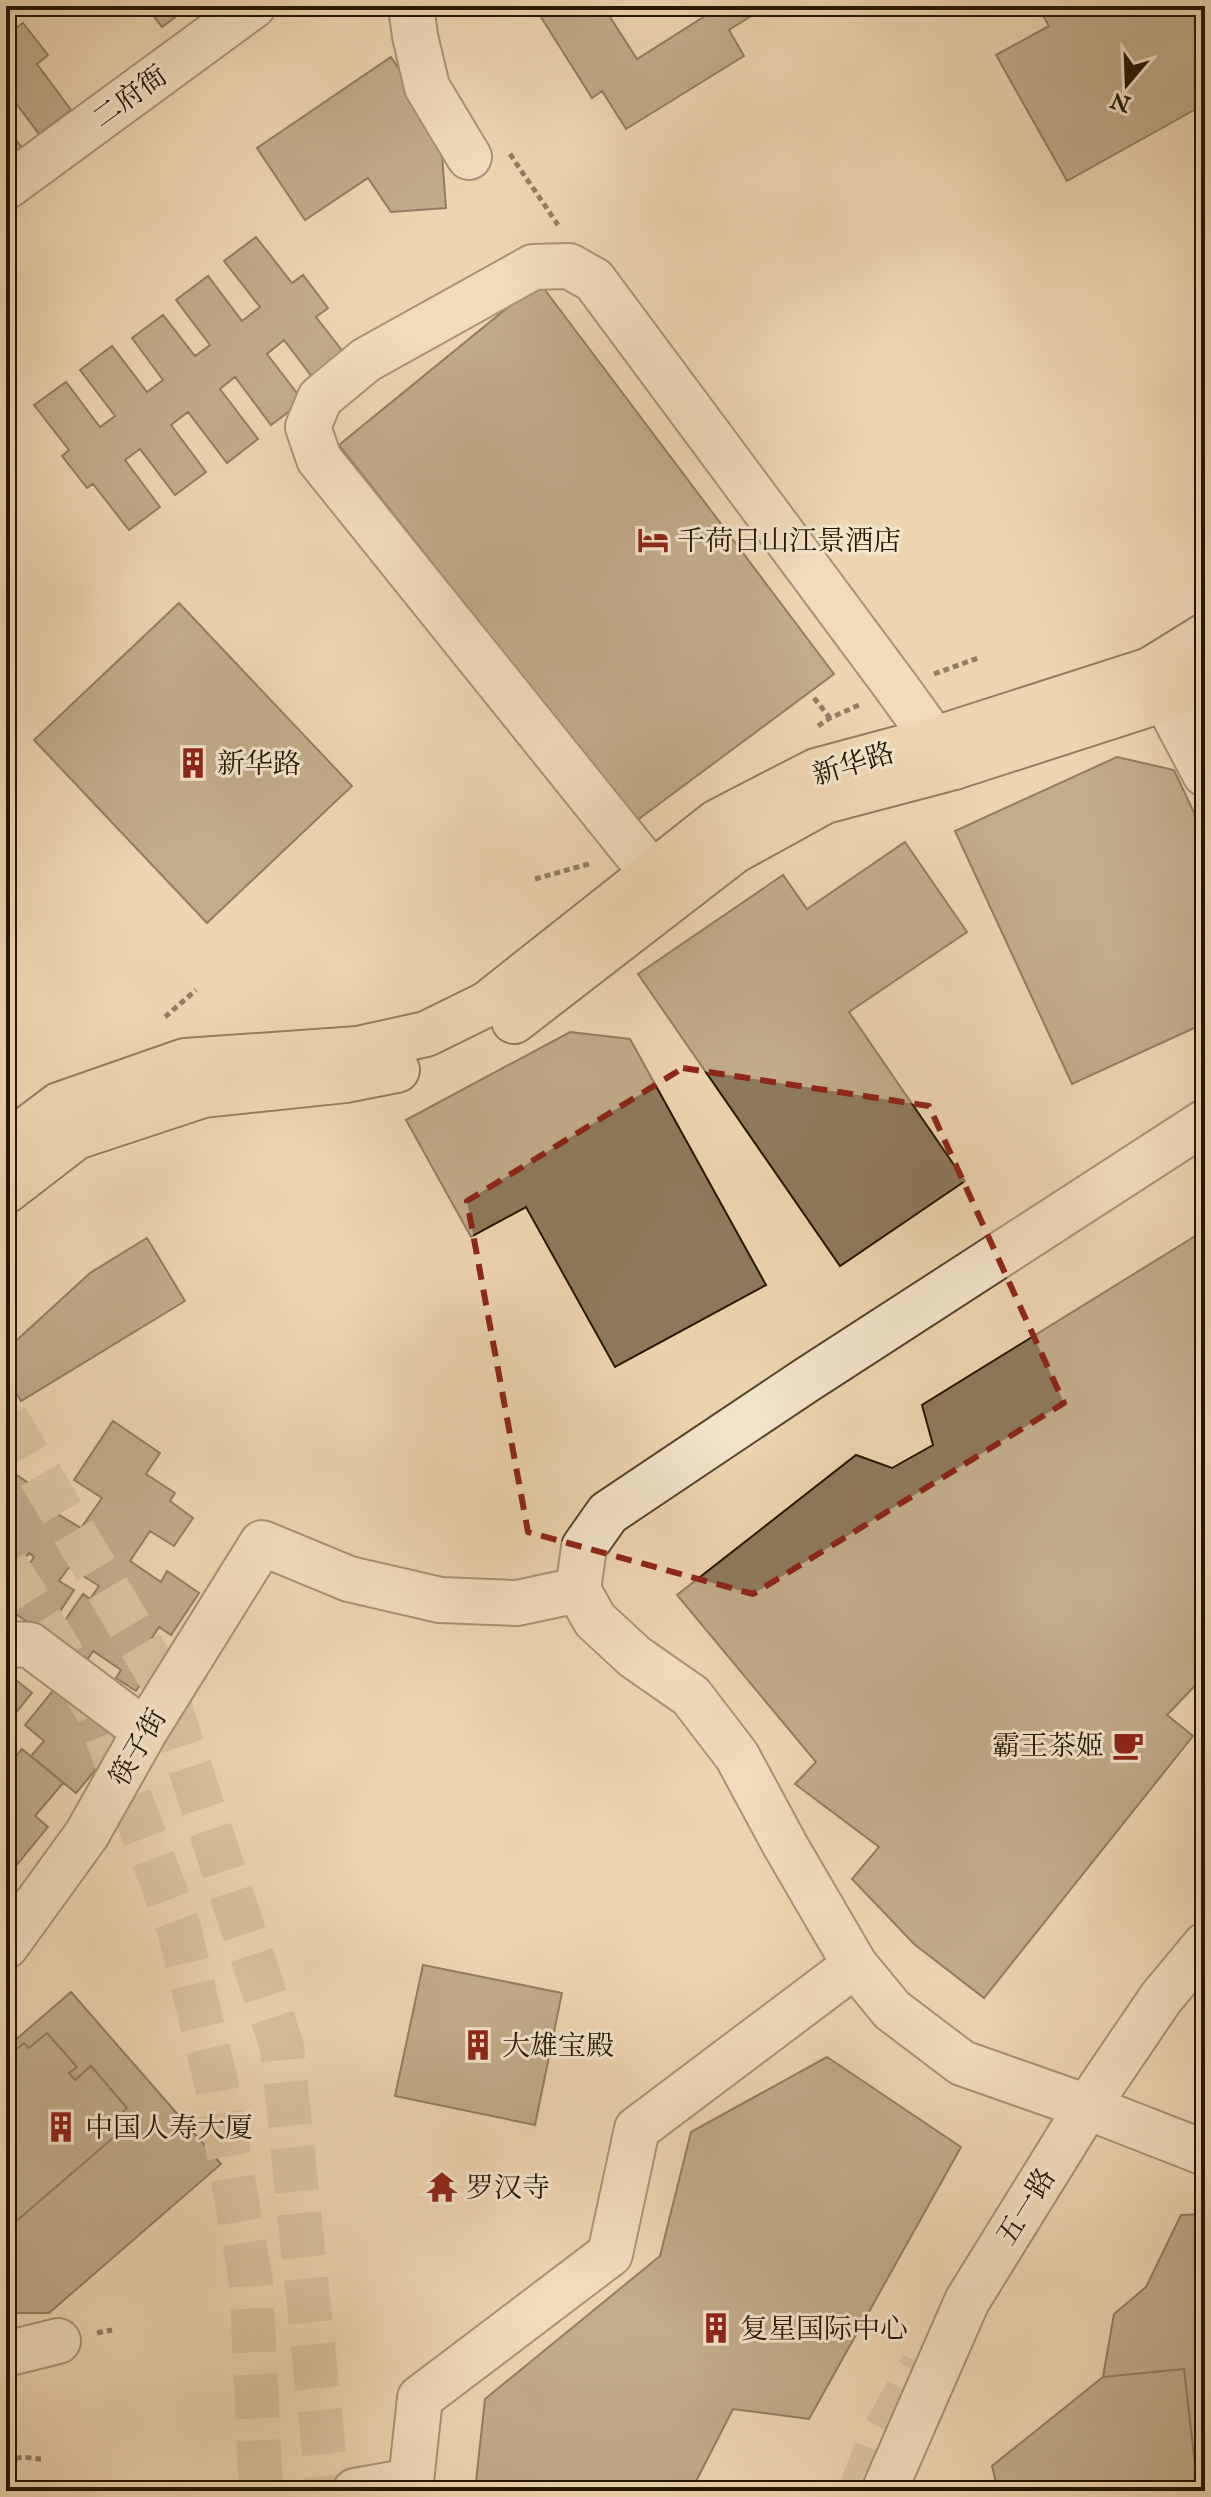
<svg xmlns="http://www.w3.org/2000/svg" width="1211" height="2497" font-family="'IM FELL English','Noto Serif SC',serif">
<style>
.building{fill:#8d7a5d;stroke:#241603;stroke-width:2}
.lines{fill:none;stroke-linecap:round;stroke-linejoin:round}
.major-tunnel{stroke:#c5b08e;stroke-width:44;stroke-dasharray:44 22;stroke-linecap:butt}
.minor-casing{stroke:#56462e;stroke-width:48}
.major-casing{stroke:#241603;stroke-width:48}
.path{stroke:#241603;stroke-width:5;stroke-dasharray:6 4;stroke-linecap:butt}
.minor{stroke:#f3e4cc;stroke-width:44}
.major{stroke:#edd6b1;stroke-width:44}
.marked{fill:none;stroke:#8f2418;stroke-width:6;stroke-dasharray:16 10;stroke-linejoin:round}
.labels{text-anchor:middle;stroke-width:6;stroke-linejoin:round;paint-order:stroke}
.street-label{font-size:28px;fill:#241603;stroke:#f3e4cc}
.poi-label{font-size:28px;fill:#241603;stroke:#f3e4cc;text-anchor:start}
</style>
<rect width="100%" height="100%" fill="#edd6b1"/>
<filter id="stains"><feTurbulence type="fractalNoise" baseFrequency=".0025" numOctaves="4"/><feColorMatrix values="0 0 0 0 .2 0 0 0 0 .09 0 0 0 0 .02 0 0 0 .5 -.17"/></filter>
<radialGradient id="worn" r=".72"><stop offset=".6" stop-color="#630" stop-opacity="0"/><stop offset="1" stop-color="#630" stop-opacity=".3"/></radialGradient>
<!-- building -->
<path class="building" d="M146,6H190L162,27Z
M534,6H603L637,59L716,9L713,6H767L729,30L744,56L626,129L602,91L592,98Z
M1048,6H1205V104L1067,181L996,55L1049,26L1040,10Z
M23,23L48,55L37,64L71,110L39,134L6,90V24L12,31Z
M391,57L440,129L446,208L391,212L368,178L305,220L257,148Z
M6,127L23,149L6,162Z
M256,237L292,283L303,275L328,308L316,317L351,362L319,386L284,340L267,354L303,401L271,425L235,377L220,389L258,439L227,463L188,412L171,425L206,472L175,495L140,449L125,460L160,507L129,530L93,484L87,488L62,456L69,450L34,405L66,382L100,427L115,416L80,370L112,346L147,392L163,380L132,338L163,315L195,356L210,345L176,300L208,276L242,321L260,307L224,261Z
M539,282L834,674L636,821L339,445Z
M179,603L352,786L207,923L34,740Z
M1117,757L1174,770L1205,836V1023L1072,1084L955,831Z
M905,842L967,932L849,1012L965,1181L840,1266L638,974L783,875L807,909Z
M570,1032L630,1039L766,1285L615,1367L526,1207L471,1237L406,1120Z
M1205,1230V1675L1167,1715L1193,1736L984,1998L914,1944L852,1879L879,1847L795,1784L816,1762L677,1595L856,1455L892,1468L933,1445L922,1405Z
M147,1238L185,1301L21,1401L6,1376V1350L90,1273Z
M113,1421L160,1453L146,1474L175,1493L170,1501L193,1518L174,1546L150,1531L130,1561L161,1582L167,1571L199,1593L171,1635L159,1627L152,1638L166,1647L136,1691L116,1678L121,1670L93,1651L87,1660L53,1638L83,1594L90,1599L99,1586L69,1567L59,1581L74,1590L45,1634L10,1610L21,1594L13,1589L34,1557L29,1553L6,1587V1468L61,1505L56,1513L81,1528L102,1498L74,1480Z
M6,1672L32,1693L6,1725Z
M60,1682L124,1736L76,1793L31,1756L44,1741L25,1725Z
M22,1749L63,1783L35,1816L48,1827L6,1878V1768Z
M423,1965L562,1993L535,2125L395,2096Z
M71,1992L221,2164L49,2313H6V2048Z
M47,2033L77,2067L69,2073L75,2080L91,2066L127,2108L112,2122L121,2131L6,2230V2058L24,2043L29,2048Z
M827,2057L961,2147L809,2419L733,2409L691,2491H475L485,2399L660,2256L691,2132Z
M1205,2214V2491H1198L1184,2369L1103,2377L1114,2314L1146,2287L1181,2215Z
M1184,2369L1198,2491H998L992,2466L1103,2377Z"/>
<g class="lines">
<!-- major-tunnel -->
<path class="major-tunnel" d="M6,1418L160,1677L282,2047L328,2491
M6,1565L97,1710L179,1928L216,2082L251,2282L261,2491
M860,2491L880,2439L922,2365"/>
<defs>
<path id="minor" d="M411,6L415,36L427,87L469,157
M6,187L253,6
M1150,670L1205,774
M652,873L319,459L308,427L320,398L366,360L533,267L569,266L594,280L897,688L954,767
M1205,1122L805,1381L608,1513L584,1547L578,1590L595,1620L635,1657L691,1696L737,1756L785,1845L855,1965L892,2010L962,2063L1087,2107L1205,2153
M6,1647L8,1644L30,1645L145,1731
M6,1946L87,1834L145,1731L262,1543L349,1579L440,1600L517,1603L578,1590
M6,2354L58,2341
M355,2491L411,2481L420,2398L610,2254L637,2129L855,1965
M884,2491L967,2301L1087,2107L1161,1998L1205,1945"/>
<path id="major" d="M514,1021L734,851L825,801L954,767L1165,699L1205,677
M6,1145L59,1105L185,1061L358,1049L426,1034L487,1004L717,822L816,771L935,739L1150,670L1205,636
M6,1191L76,1137L203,1095L346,1080L397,1070"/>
</defs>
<!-- minor casing -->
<use href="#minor" class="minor-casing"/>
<!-- major casing -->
<use href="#major" class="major-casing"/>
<!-- path -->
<path class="path" d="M510,154L558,225
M934,674L978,658
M814,698L830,718
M818,726L830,718L859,705
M535,879L592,863
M165,1017L196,990
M97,2333L112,2330
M6,2461L22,2457L41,2459"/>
<!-- minor -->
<use href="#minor" class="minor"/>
<!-- major -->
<use href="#major" class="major"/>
</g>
<!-- marked area -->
<path d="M0 0H1211V2497H0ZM683,1068L929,1106L1064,1403L753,1594L528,1532L467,1201Z" fill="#edd6b1" fill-opacity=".55" fill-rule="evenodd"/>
<path class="marked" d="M683,1068L929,1106L1064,1403L753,1594L528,1532L467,1201Z"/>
<!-- icons -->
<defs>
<symbol id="hotel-bare" viewBox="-9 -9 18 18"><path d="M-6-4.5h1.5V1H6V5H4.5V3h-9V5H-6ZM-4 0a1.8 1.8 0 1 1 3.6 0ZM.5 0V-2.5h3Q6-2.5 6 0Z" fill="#8f2418" stroke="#f3e4cc" stroke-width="2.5" paint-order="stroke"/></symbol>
<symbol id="building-bare" viewBox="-9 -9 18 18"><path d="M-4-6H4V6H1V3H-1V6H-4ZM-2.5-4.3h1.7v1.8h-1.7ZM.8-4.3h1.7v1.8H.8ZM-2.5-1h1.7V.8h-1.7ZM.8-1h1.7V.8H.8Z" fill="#8f2418" stroke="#f3e4cc" stroke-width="2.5" paint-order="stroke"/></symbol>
<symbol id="cafe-bare" viewBox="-9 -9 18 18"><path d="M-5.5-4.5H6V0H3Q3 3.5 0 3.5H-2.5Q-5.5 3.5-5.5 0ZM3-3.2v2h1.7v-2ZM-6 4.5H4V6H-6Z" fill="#8f2418" stroke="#f3e4cc" stroke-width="2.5" paint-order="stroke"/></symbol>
<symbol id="temple-bare" viewBox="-9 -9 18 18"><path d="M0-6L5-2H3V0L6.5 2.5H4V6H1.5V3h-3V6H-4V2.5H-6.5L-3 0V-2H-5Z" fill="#8f2418" stroke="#f3e4cc" stroke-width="2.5" paint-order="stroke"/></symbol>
</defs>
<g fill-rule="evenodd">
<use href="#hotel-bare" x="631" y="518" width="44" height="44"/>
<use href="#building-bare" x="171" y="741" width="44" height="44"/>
<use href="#cafe-bare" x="1106" y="1723" width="44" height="44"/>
<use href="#building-bare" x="456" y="2023" width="44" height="44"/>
<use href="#building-bare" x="39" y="2105" width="44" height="44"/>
<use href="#temple-bare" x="420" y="2165" width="44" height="44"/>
<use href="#building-bare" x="694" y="2306" width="44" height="44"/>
</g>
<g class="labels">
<!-- street labels -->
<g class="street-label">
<text transform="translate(129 96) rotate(-36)" y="10">二府衙</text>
<text transform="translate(853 763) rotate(-17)" y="10">新华路</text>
<text transform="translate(137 1747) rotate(-60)" y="10">筷子街</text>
<text transform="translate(1025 2206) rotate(-58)" y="10">五一路</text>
</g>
<!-- poi labels -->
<g class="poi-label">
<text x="677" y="550">千荷日山江景酒店</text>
<text x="217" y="773">新华路</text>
<text x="1104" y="1755" text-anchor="end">霸王茶姬</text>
<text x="502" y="2055">大雄宝殿</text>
<text x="85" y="2137">中国人寿大厦</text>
<text x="466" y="2197">罗汉寺</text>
<text x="740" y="2338">复星国际中心</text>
</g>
</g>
<!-- margin -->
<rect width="1211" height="2497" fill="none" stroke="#edd6b1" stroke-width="32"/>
<rect x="8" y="8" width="1195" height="2481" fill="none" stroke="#241603" stroke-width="4"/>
<rect x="16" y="16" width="1179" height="2465" fill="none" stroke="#241603" stroke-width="2"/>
<!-- north arrow -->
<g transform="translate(1127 84) rotate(199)" stroke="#f3e4cc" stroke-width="6" paint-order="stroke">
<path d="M0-6L14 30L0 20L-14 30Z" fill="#241603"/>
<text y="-12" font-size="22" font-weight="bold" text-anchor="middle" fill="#241603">N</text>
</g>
<rect width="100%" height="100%" filter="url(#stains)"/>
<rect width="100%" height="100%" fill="url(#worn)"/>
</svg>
